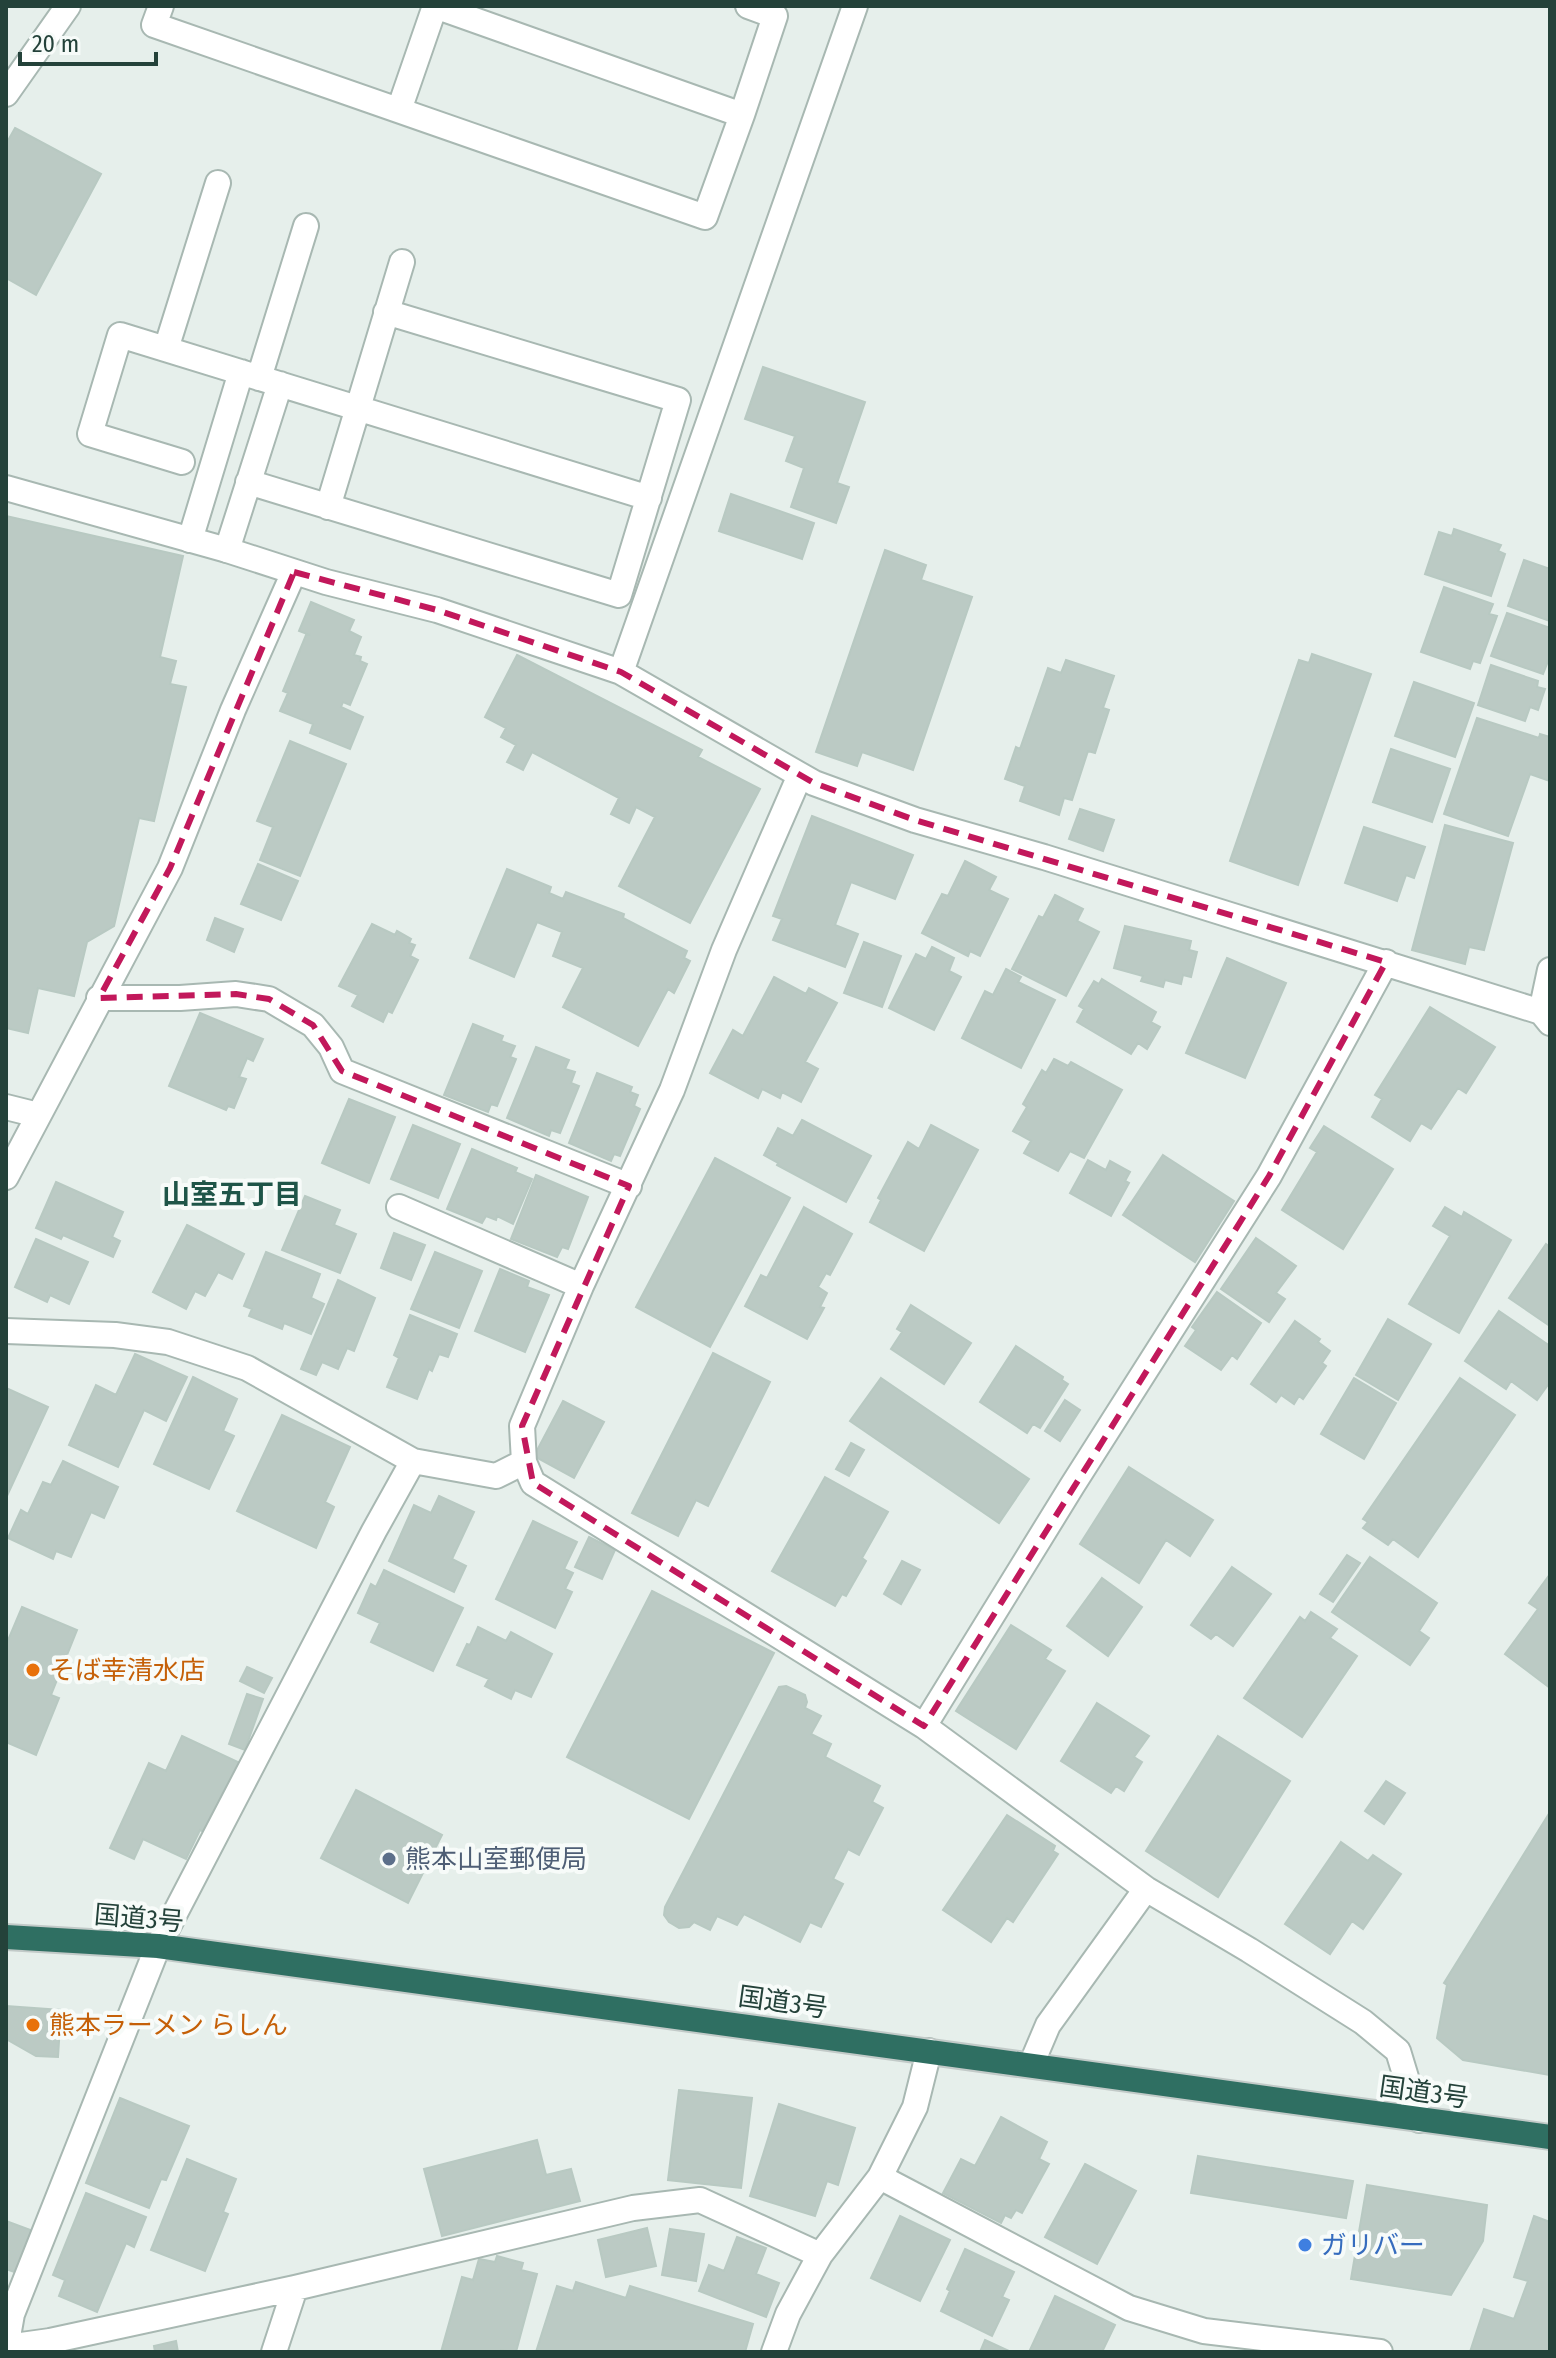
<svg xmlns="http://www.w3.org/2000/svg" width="1556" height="2358" font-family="'Fira Sans Condensed','Noto Sans JP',sans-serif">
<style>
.building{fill:#bbcac4;stroke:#b8c9c2;stroke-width:2}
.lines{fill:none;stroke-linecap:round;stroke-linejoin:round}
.lane-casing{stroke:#a8b8b2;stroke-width:28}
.street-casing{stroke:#a8b8b2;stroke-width:28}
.highway-casing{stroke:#c2cac8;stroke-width:28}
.lane{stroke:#fff;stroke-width:24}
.street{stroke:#fff;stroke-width:24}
.highway{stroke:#2f6f62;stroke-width:24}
.marked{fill:none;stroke:#c2185b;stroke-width:6;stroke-dasharray:16 10;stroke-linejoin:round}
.food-dot{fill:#e8710a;stroke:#f7fbf9;stroke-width:3}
.service-dot{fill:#5c6f8a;stroke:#f7fbf9;stroke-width:3}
.shop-dot{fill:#3f7fe0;stroke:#f7fbf9;stroke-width:3}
.labels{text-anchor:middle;stroke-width:8;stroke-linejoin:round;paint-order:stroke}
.food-label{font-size:26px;fill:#c56008;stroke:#f7fbf9;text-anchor:start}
.service-label{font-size:26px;fill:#4e5e75;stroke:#f7fbf9;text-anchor:start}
.street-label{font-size:26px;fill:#24423a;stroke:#f7fbf9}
.shop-label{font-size:26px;fill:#366cbe;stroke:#f7fbf9;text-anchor:start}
.neighbourhood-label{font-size:28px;font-weight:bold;fill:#1f5548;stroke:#f7fbf9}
</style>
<rect width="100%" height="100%" fill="#e6efeb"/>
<!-- building -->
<path class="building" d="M15,128L101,174L36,295L6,278V144Z
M763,367L865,402L837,483L849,487L836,523L791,507L804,468L786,461L795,436L745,419Z
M731,494L814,523L802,559L719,531Z
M6,516L183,556L160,657L176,661L170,684L186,687L154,821L139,818L114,926L87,942L74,996L38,988L28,1033L6,1028Z
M1454,529L1501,545L1498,551L1505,554L1491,596L1425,574L1439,532L1452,536Z
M885,550L926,565L921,580L972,597L913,770L862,752L857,766L816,752Z
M1524,560L1550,569V621L1508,606Z
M1444,587L1493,604L1489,614L1497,616L1480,663L1473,661L1470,669L1421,652Z
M311,602L354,620L349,631L361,637L354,655L361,657L360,661L367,664L350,705L343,702L341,707L363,717L350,749L310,733L313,724L280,711L288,693L283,691L306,635H310L299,631Z
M1507,613L1550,628V656L1543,674L1491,656Z
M1312,654L1371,674L1298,885L1230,861L1299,660L1309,663Z
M517,655L702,750L698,757L760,789L690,923L619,886L655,817L636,807L629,823L611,814L619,798L532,752L523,770L507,762L516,745L501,737L506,728L485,717Z
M1066,660L1114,676L1103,708L1109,710L1095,753L1088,751L1072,800L1064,798L1059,815L1020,801L1025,786L1005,779L1016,747L1020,749L1048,668L1061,673Z
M1491,665L1538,681L1537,687L1545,689L1538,710L1530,707L1525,721L1478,705Z
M1414,682L1474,703L1455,757L1395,736Z
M1477,718L1539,738L1540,734L1550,737V781L1530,774L1508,836L1444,814Z
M290,741L346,764L300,876L260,860L273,827L257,821Z
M1391,749L1450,769L1432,822L1373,802Z
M1080,809L1114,820L1103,851L1069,839Z
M812,816L913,855L895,899L851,882L835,925L858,934L845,967L773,940L782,919L773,916Z
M1445,825L1513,843L1484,950L1469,947L1465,964L1412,950Z
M1364,827L1425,847L1414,878L1406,875L1397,901L1345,883Z
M965,861L996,877L989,890L1008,899L980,956L970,951L968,956L922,933L942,894L948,896Z
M258,864L298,881L281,920L241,904Z
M507,869L551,887L549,893L563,899L566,892L624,914L623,918L687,951L684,958L690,961L674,993L668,989L638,1046L563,1007L583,968L553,956L562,932L537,922L514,977L470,958Z
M1055,895L1083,909L1077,921L1099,932L1066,996L1012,969L1039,916L1043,918Z
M215,918L243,929L234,952L207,940Z
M372,924L395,935L397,931L411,939L409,943L415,945L410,956L418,960L392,1013L388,1011L383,1022L352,1006L358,995L339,986Z
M1125,926L1191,941L1189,950L1197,952L1191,977L1183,975L1181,984L1165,980L1163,987L1141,981L1143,976L1114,968Z
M864,942L901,956L882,1007L844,993Z
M932,947L954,958L949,971L961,977L934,1030L889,1008L916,954L926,959Z
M1227,958L1286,983L1245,1078L1186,1053Z
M1006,969L1021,977L1018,982L1055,1000L1021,1068L962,1038L985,991L993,995Z
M774,977L806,994L809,988L837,1003L805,1062L818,1069L801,1102L782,1092L780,1098L762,1089L758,1098L710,1073L733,1030L743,1036Z
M1102,979L1156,1012L1151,1022L1160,1027L1147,1049L1138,1043L1131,1054L1077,1022L1084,1009L1079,1006L1094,981L1099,984Z
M1430,1007L1495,1047L1466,1093L1458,1088L1431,1129L1421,1123L1410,1141L1372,1117L1382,1099L1375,1095Z
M200,1013L263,1039L253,1061L247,1058L239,1077L246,1079L234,1108L228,1106L226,1110L169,1086Z
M473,1024L503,1036L501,1041L515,1046L510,1057L516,1059L497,1106L491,1104L488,1112L444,1095Z
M536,1047L569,1060L565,1069L575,1072L571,1083L579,1086L560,1133L551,1130L549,1136L507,1118Z
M1054,1059L1068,1066L1071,1062L1122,1090L1084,1158L1070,1151L1058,1171L1024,1153L1031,1141L1013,1131L1027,1107L1023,1104L1042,1070L1046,1073Z
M597,1073L632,1087L630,1092L638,1095L634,1106L640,1109L620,1156L614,1154L611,1161L569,1143Z
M349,1099L395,1117L369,1183L322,1163Z
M802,1120L871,1156L846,1202L777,1165L778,1163L764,1155L778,1128L793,1136Z
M413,1125L460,1144L438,1198L391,1179Z
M931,1125L978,1150L924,1251L870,1222L881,1200L878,1198L908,1142L919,1149Z
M1324,1126L1393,1169L1343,1249L1282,1210L1317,1152L1310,1148Z
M472,1149L517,1168L515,1172L532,1179L513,1224L497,1216L496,1220L486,1216L482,1223L447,1209Z
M1163,1155L1234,1201L1195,1262L1123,1215Z
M715,1158L790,1198L710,1347L636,1307Z
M1088,1160L1106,1170L1110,1161L1130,1172L1125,1181L1129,1183L1111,1216L1070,1193Z
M536,1175L588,1197L568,1249L562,1247L557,1257L511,1239Z
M56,1182L123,1212L112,1237L120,1241L113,1257L63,1235L61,1239L36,1228Z
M305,1196L340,1210L334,1225L356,1234L340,1273L282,1250Z
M804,1207L852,1234L830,1275L826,1273L818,1287L827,1293L820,1307L824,1308L807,1339L745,1306L761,1275L767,1278Z
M1445,1207L1462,1217L1464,1212L1511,1240L1459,1333L1409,1304L1450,1236L1433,1226Z
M187,1225L244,1254L232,1279L218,1272L205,1296L195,1291L186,1309L153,1292Z
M394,1233L425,1245L411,1280L381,1268Z
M1256,1238L1296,1266L1276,1293L1285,1299L1269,1322L1221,1289Z
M36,1239L88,1262L69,1304L50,1295L47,1302L15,1287Z
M1546,1244L1550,1247V1326L1509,1298Z
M266,1252L320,1274L311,1298L324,1304L311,1334L284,1323L282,1329L249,1316L252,1309L244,1306Z
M435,1252L482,1271L459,1328L411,1309Z
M500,1269L529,1281L527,1287L549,1295L525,1352L475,1331Z
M338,1280L375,1298L354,1351L347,1348L338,1369L322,1362L316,1375L301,1369Z
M1217,1292L1261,1323L1237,1359L1232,1355L1221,1370L1185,1346L1196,1330L1192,1327Z
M911,1305L971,1343L944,1384L891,1349L902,1332L897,1329Z
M1499,1311L1550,1346V1382L1537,1400L1511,1381L1506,1389L1465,1361Z
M410,1315L457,1334L448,1357L439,1354L432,1371L429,1369L417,1399L387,1387L399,1358L394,1355Z
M1388,1319L1431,1344L1398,1400L1356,1375Z
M1295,1321L1320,1339L1318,1342L1330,1351L1322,1363L1326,1366L1303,1399L1299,1396L1294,1404L1281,1395L1276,1402L1251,1384Z
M1016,1346L1063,1377L1062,1380L1068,1384L1040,1428L1033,1424L1027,1433L980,1402Z
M713,1353L770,1382L708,1506L696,1500L678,1536L632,1513Z
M135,1354L187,1377L166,1421L144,1410L118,1467L69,1445L96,1385L116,1395Z
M193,1377L237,1399L223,1431L234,1436L209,1489L154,1464Z
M881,1378L1029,1479L999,1523L850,1421Z
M1354,1378L1396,1403L1364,1459L1321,1434Z
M1460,1378L1515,1415L1418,1557L1393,1539L1388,1545L1363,1528L1368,1522L1363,1519Z
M6,1388L48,1407L6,1498Z
M1065,1400L1080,1410L1060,1441L1045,1431Z
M563,1401L604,1422L574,1478L534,1456Z
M282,1415L350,1447L325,1502L334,1507L316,1548L237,1511Z
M851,1443L864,1450L849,1476L836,1469Z
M63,1461L118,1487L104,1518L91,1512L71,1557L56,1551L53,1559L8,1538L21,1510L28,1514L43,1482L51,1485Z
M1129,1467L1213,1520L1190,1556L1166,1540L1139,1583L1080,1544Z
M825,1477L888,1512L862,1558L866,1561L846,1596L842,1594L835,1606L772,1571Z
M439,1496L474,1512L452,1559L466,1566L454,1592L389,1561L414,1505L431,1513Z
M533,1521L577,1542L564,1569L573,1573L565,1589L572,1592L555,1628L496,1599Z
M589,1537L615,1550L602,1579L575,1567Z
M1347,1555L1360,1563L1333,1602L1320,1594Z
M1370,1557L1437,1603L1419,1631L1429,1638L1410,1665L1332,1612Z
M902,1561L920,1570L901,1604L884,1594Z
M1232,1567L1271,1594L1233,1646L1216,1634L1211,1639L1191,1625Z
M384,1570L463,1608L433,1671L371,1642L380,1623L358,1613L371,1584L376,1587Z
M1550,1574V1688L1505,1654L1538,1609L1529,1603Z
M1102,1578L1142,1607L1108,1656L1067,1626Z
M652,1591L774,1653L689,1819L567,1757Z
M22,1607L77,1630L51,1695L59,1698L36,1755L6,1742V1645Z
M1311,1612L1337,1629L1330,1638L1357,1656L1302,1737L1244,1698L1300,1617L1305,1621Z
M1011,1625L1051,1650L1045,1659L1065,1671L1016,1749L956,1711Z
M478,1627L506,1641L511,1632L552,1654L531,1697L515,1690L511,1699L485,1686L489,1679L457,1665L467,1644L470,1645Z
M247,1667L272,1678L264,1693L240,1681Z
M786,1686L805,1695L807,1702L805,1708L821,1716L811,1734L831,1744L825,1757L880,1786L872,1802L883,1808L859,1855L848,1849L833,1879L843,1884L821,1927L810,1922L800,1942L744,1914L737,1925L717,1916L710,1930L694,1922L689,1927L679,1928L669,1922L664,1915L665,1907L779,1687Z
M247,1694L263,1699L245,1750L229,1744Z
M1097,1703L1149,1736L1134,1757L1142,1762L1124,1791L1116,1786L1111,1793L1061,1761Z
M182,1736L242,1764L209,1834L200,1830L186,1859L143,1839L134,1859L110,1848L149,1763L166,1771Z
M1218,1736L1290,1781L1218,1897L1146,1851Z
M1386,1781L1405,1793L1384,1824L1365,1811Z
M356,1790L442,1835L408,1903L321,1858Z
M1550,1812V2075L1463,2060L1437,2038L1447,1985L1444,1983Z
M1007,1815L1055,1846L1053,1851L1058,1854L1013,1922L1007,1918L991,1942L943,1910Z
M1341,1842L1368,1861L1373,1855L1401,1874L1363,1929L1352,1921L1330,1954L1285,1924Z
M6,2006L61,2010L58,2057L36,2056L6,2039Z
M679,2090L752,2098L741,2188L668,2180Z
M120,2098L189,2126L166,2180L161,2179L149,2208L86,2183Z
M779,2104L855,2128L838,2185L827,2181L815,2216L750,2196Z
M1001,2117L1047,2142L1039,2159L1049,2164L1022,2213L1016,2210L1011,2218L1005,2215L1001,2223L943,2193L961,2159L975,2166Z
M537,2140L546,2175L571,2169L580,2201L442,2236L424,2169Z
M1198,2156L1353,2181L1346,2218L1191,2193Z
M187,2159L236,2179L223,2212L228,2214L205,2271L151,2250Z
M1085,2164L1136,2191L1097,2264L1045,2237Z
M1367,2185L1487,2205L1483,2241L1451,2295L1351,2279Z
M86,2193L146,2217L134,2247L126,2243L97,2312L59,2296L65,2280L53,2275Z
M900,2216L950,2240L920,2301L871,2278Z
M1534,2216L1550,2222V2352H1470L1484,2309L1514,2319L1528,2281L1514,2277Z
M6,2221L36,2232L20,2274L6,2269Z
M647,2228L656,2266L606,2277L598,2240Z
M670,2229L704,2234L696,2281L662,2275Z
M737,2237L766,2248L756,2274L779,2283L766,2317L699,2291L709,2265L724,2271Z
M965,2249L1014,2272L1002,2297L1009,2300L992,2336L941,2311L950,2291L947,2289Z
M497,2256L523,2263L521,2270L537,2274L516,2352L501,2350L500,2352H441L462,2277L473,2280L479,2259L495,2262Z
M576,2282L626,2298L630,2286L753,2324L745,2352H536L557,2286L573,2291Z
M1055,2296L1115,2325L1102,2352H1029Z
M985,2340L1011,2352H980Z
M176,2341L178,2352H155L154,2346Z"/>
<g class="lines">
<defs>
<path id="lane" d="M161,6L154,25L705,217L742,115L435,6
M399,110L435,6
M742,115L775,16L748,6
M166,349L218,183
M259,378L306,226
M182,462L90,434L120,335L649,498
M248,482L619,595L678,400L386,312
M328,507L402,262
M190,540L241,372
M227,550L280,384
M6,1107L38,1115"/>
<path id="street" d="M6,94L68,6
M6,488L227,550L326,582L437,610L621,672L814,783L915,820L1044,857L1541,1012L1550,1023
M621,672L855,6
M800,775L724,950L672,1090L581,1286L522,1426L524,1462L533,1483L924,1726L1146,1889L1249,1950L1363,2022L1398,2051L1419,2120
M99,998H180L236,994L269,999L313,1025L331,1047L342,1071L629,1186
M1541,1012L1550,970
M6,1177L170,868L233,710L294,572
M399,1207L581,1286
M6,1331L115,1335L168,1342L247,1368L413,1461L496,1476L524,1462
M924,1726L1072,1486L1269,1176L1386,962
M1031,2065L1048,2025L1146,1889
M880,2177L1129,2308L1204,2331L1380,2352
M7,2347L50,2341L295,2288L633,2208L700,2200L820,2255
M6,2348L12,2314L158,1946L374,1531L413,1461
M274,2352L295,2288
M774,2352L788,2314L820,2255L880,2177L915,2107L929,2051"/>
<path id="highway" d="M6,1937L158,1946L1550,2137"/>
</defs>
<!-- lane casing -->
<use href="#lane" class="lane-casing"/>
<!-- street casing -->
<use href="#street" class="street-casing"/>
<!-- highway casing -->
<use href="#highway" class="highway-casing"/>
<!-- lane -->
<use href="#lane" class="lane"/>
<!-- street -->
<use href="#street" class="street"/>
<!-- highway -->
<use href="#highway" class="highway"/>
</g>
<!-- marked area -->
<path class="marked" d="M294,572L437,610L621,672L814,783L915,820L1386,962L1269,1176L924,1726L533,1483L522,1426L629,1186L342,1071L313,1025L269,999L236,994L99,998L170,868Z"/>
<!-- markers -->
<g class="food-dot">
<circle cx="33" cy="1670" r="8"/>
<circle cx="33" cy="2025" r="8"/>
</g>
<circle class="service-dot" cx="389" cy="1859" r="8"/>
<circle class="shop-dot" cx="1305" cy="2245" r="8"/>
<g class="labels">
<!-- food labels -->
<g class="food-label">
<text x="49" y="1679">そば幸清水店</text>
<text x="49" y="2034">熊本ラーメン らしん</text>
</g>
<!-- service labels -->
<g class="service-label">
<text x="405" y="1868">熊本山室郵便局</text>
</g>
<!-- street labels -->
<g class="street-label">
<text transform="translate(139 1918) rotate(5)" y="9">国道3号</text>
<text transform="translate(783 2002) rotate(8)" y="9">国道3号</text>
<text transform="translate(1424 2092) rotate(8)" y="9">国道3号</text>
</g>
<!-- shop labels -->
<g class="shop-label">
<text x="1321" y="2254">ガリバー</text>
</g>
<!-- neighbourhood labels -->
<g class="neighbourhood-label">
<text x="232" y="1204">山室五丁目</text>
</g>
</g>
<!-- border -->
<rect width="1556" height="2358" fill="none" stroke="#24423a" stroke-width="16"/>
<!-- scale -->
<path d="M20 52v12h136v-12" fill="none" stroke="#24423a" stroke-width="4"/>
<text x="32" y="52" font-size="24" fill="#24423a" stroke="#f7fbf9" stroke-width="6" paint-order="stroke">20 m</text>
</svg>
